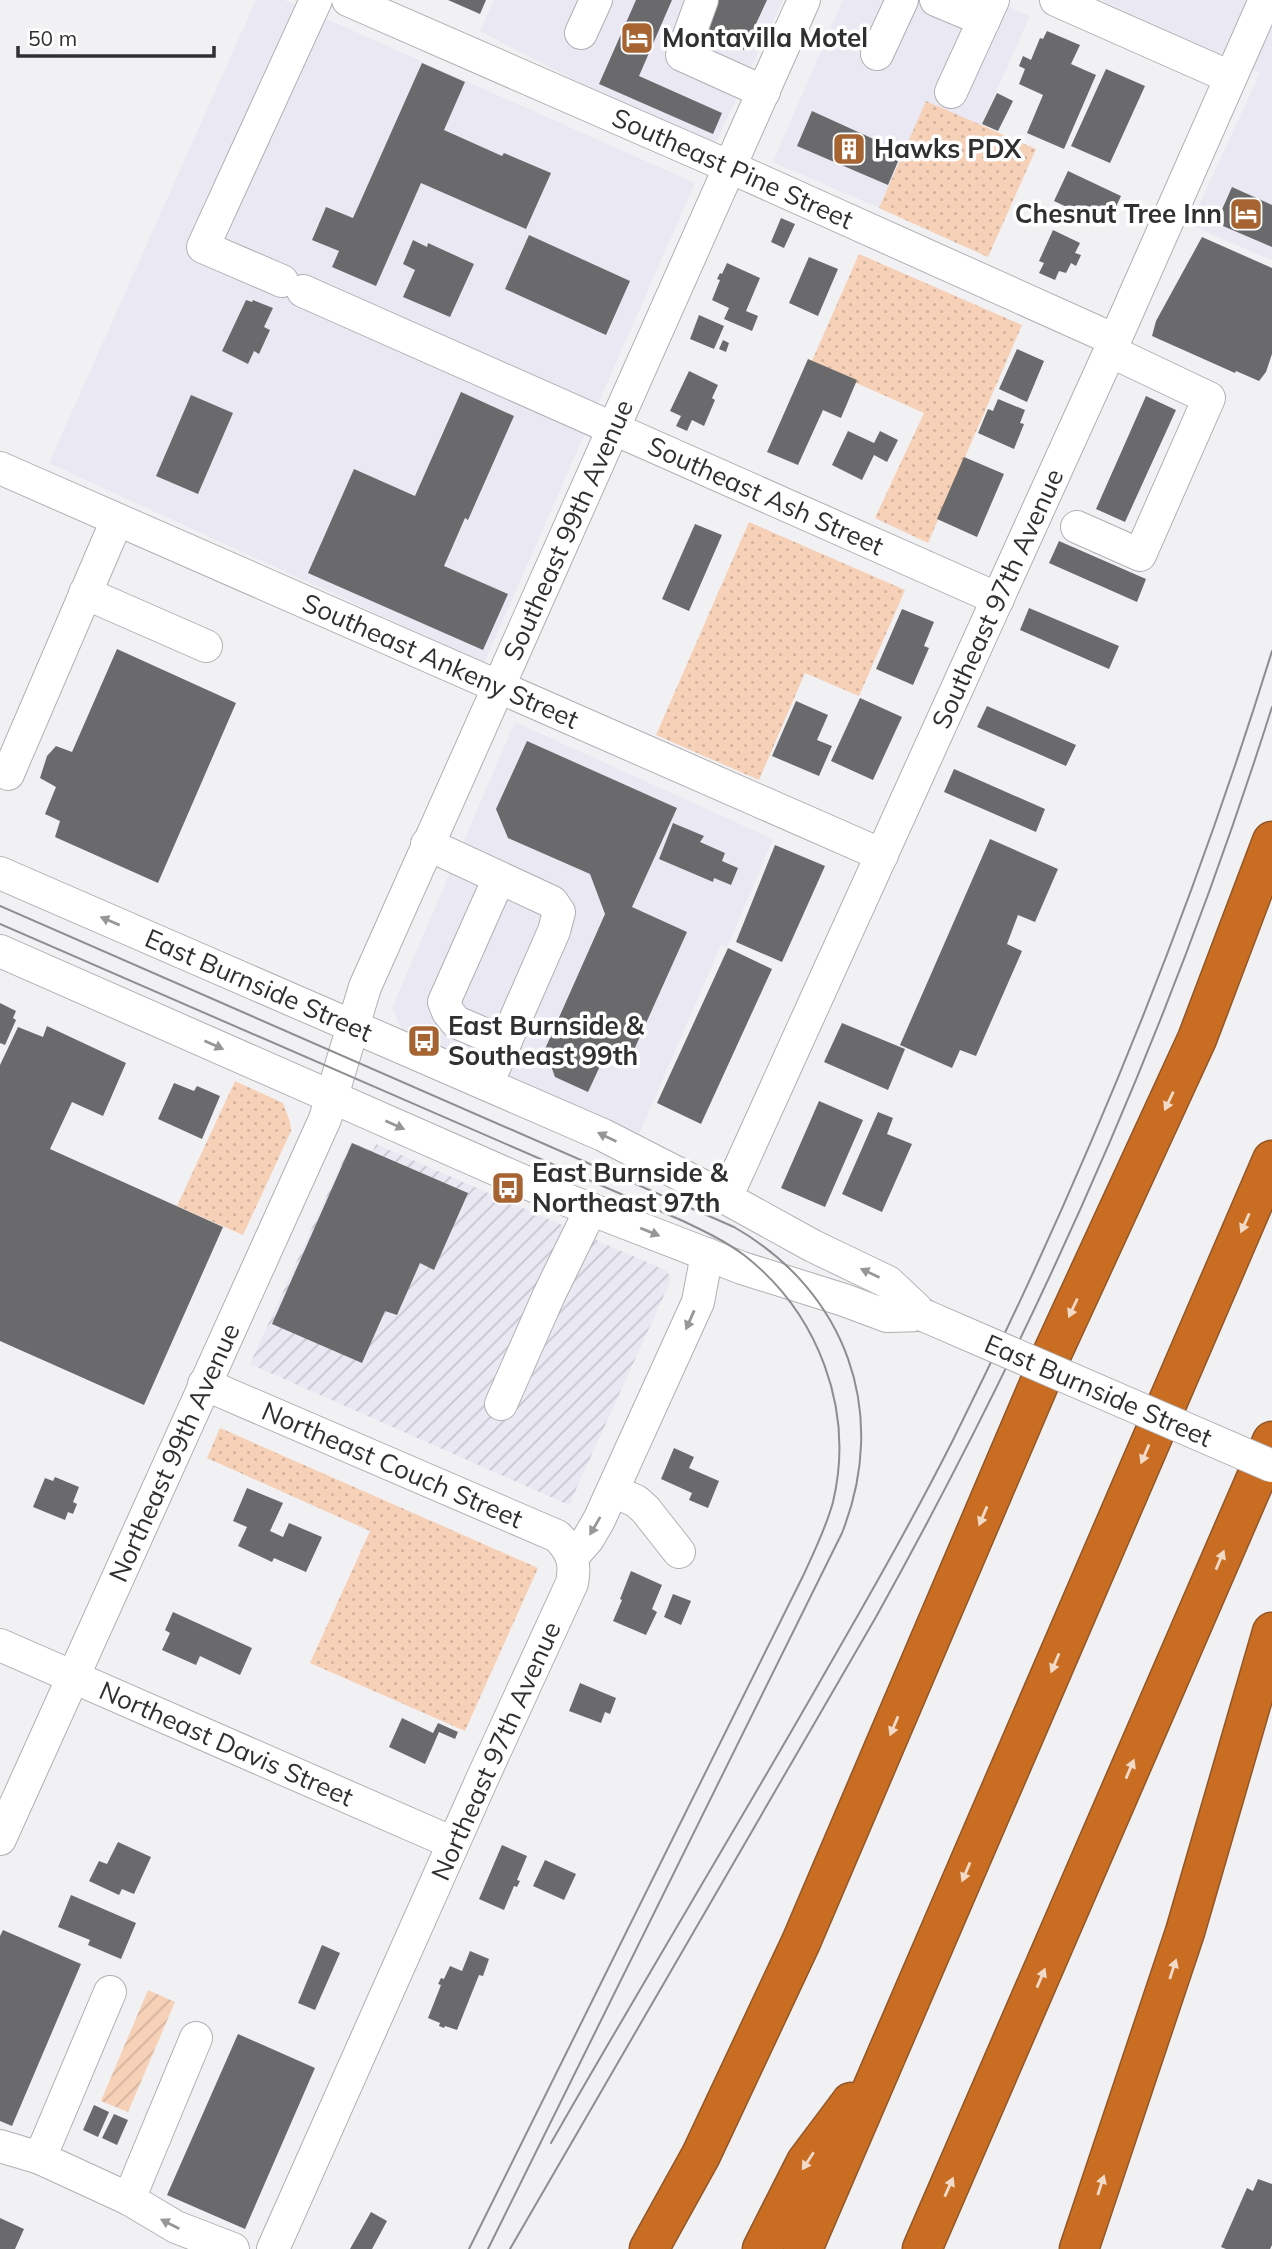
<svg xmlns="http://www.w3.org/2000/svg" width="1272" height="2249" font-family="Mulish,sans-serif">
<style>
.built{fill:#e9e8f3}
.industrial{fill:url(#industrial-furrows)}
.grass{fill:url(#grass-dots)}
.garden{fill:url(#garden-furrows)}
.building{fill:#6a6a6d}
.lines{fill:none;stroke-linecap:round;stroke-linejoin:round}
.minor-casing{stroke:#b0afb3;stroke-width:34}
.highway-casing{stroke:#935727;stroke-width:41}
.minor{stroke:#fff;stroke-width:32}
.highway{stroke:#c86d22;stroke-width:38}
.tram{stroke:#8e8d90;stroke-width:2}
.minor-bridge-casing{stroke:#b0afb3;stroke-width:34;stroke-linecap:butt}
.minor-bridge{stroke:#fff;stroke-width:32}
.oneway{fill:#989798}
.oneway2{fill:#f1dac8}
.labels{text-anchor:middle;stroke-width:7;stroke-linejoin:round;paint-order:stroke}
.poi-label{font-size:26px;font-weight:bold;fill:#302f31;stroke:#fff;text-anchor:start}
.street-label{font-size:26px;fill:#302f31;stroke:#fff}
</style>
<defs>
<pattern id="industrial-furrows" width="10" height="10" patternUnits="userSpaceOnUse" patternTransform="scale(1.75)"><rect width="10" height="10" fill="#e9e8f3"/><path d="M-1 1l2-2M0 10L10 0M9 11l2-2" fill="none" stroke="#c8c7d1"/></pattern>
<pattern id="grass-dots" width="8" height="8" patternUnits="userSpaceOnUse" patternTransform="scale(1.75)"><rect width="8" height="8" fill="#f6d0b7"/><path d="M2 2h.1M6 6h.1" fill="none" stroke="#d3b39e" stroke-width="1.8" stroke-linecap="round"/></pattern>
<pattern id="garden-furrows" width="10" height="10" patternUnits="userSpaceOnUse" patternTransform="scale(1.75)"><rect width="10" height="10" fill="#f6d0b7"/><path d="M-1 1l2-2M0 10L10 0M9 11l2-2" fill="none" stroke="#d3b39e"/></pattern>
</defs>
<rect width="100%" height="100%" fill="#f1f1f4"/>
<!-- built -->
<path class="built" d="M256,0H284L695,183L484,663L49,463Z
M494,0H783L715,144L586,86L480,31Z
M843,0H993L1030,16L981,125L926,101L879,208L773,162Z
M1101,0H1272V260L1190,225L1260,73Z
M515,722L773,839L730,941L727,947L721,945L635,1143L412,1039L402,1030L392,1008Z"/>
<!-- industrial -->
<path class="industrial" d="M351,1142L373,1151L376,1144L667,1271L671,1280L569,1505L250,1364Z"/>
<!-- grass -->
<path class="grass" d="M926,101L1036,149L988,257L879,208Z
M859,254L1022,325L928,543L875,518L924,413L811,363Z
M749,522L905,590L859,696L805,673L759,780L656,735Z
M235,1081L283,1103L290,1122L291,1131L243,1235L177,1206Z
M220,1428L538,1568L465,1731L310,1663L370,1531L207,1458Z"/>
<!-- garden -->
<path class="garden" d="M148,1990L175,2002L128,2112L101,2101Z"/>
<!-- building -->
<path class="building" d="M448,0H486L480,14Z
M636,0H672L639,76L722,113L713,134L599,84Z
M712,0H767L744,50L699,30Z
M1047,31L1080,45L1071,64L1096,75L1064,149L1027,133L1043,95L1019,84L1025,69L1019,66L1023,56L1031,60L1040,38L1043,39Z
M422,63L465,82L444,130L502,156L504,153L551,173L526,229L421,183L376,286L332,267L339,251L312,240L326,207L353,218Z
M1106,69L1145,86L1110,163L1071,146Z
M997,93L1013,101L998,131L982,124Z
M812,111L902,152L888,185L797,146Z
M1068,171L1121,196L1107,226L1054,201Z
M1232,187L1272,205V247L1216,223Z
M781,218L795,224L784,248L771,242Z
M1053,230L1080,243L1075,253L1081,255L1076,266L1071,263L1066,273L1059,271L1055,280L1039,273L1044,263L1039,261Z
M529,235L630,281L606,335L505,289Z
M1202,237L1272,268V354L1266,372L1259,381L1236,371L1235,373L1152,336L1156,321Z
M413,240L427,247L428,243L474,264L450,317L403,297L415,270L403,264Z
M809,257L838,269L818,316L789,303Z
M727,263L760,278L746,311L758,316L752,331L724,319L729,308L712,300L720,280L717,279L720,273L722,274Z
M246,300L252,302L253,300L273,308L264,327L270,330L259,354L254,351L248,364L222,351Z
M699,315L724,326L714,349L690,339Z
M723,340L729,343L726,352L719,349Z
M1017,349L1044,361L1027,402L999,389Z
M808,359L857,380L841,418L823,410L798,465L767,452Z
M689,371L718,385L712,398L715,400L704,426L692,420L687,431L676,426L681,416L670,411Z
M461,392L514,416L468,520L465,518L444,566L508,594L483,650L308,573L354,469L415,496Z
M191,395L233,413L198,494L156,476Z
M1146,396L1176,410L1125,522L1096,509Z
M998,399L1025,410L1020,423L1024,424L1014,449L978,433L988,409L993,411Z
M848,431L874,443L880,431L898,440L887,462L874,455L862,480L832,465Z
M964,457L1004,474L977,537L937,519Z
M695,524L722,535L689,611L662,599Z
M1059,541L1146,579L1137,602L1049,563Z
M1029,608L1119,646L1109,669L1020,630Z
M902,609L934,622L924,646L929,648L913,685L876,669Z
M117,649L236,703L158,883L55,837L60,821L45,814L56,787L40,778L47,756L56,746L72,752Z
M860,698L902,717L873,780L831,761Z
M796,701L828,715L817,740L832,746L819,776L772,756Z
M987,706L1076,745L1066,766L977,727Z
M527,741L677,808L632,907L687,932L629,1061L607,1051L588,1092L555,1077L545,1049L605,914L590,874L508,838L496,809Z
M954,769L1045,809L1036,832L944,792Z
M673,823L704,836L700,842L725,853L722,861L738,868L731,885L714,878L713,882L659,859Z
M990,839L1058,869L1035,922L1018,915L1007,944L1022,951L976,1056L960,1050L952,1068L900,1045Z
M775,845L825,866L782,962L736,942Z
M728,948L772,969L701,1124L657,1103Z
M0,1003L16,1011L13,1018L16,1020L5,1045L0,1043Z
M842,1023L905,1049L888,1090L824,1062Z
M47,1026L126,1063L103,1116L72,1102L50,1149L223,1227L144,1405L0,1341V1065L18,1027L43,1037Z
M174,1083L194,1091L197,1086L220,1096L202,1139L158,1119Z
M819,1101L863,1120L825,1207L781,1188Z
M878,1112L893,1118L887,1134L912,1144L882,1212L842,1194Z
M352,1143L468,1193L434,1270L420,1263L397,1315L385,1311L362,1363L272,1324Z
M674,1448L694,1457L689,1468L719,1481L708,1508L689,1500L692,1493L661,1479Z
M55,1477L79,1487L73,1502L77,1504L73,1514L68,1512L65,1520L33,1507L45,1478L53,1481Z
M247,1488L283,1503L270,1531L283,1537L289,1523L322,1537L306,1572L274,1558L272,1562L238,1546L247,1527L233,1521Z
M631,1571L662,1585L652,1609L657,1612L646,1635L613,1621L622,1600L620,1599Z
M673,1594L691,1601L681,1625L664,1617Z
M173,1612L252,1648L240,1675L200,1656L196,1665L162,1650L170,1633L165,1630Z
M580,1683L616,1698L610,1714L605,1712L601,1723L569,1711Z
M402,1718L433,1733L438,1723L458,1732L455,1739L439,1732L425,1764L389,1747Z
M118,1842L151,1857L134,1894L122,1889L119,1895L89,1881L99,1861L107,1864Z
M502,1845L527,1856L517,1880L520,1881L517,1887L514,1886L504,1910L479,1899Z
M545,1860L576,1874L564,1900L533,1886Z
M71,1895L136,1923L121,1959L88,1945L90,1940L58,1927Z
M3,1930L81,1964L12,2126L0,2121V1936Z
M322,1945L340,1953L315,2010L298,2003Z
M470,1951L489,1959L483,1976L479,1975L457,2030L445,2026L444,2028L439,2026L440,2023L428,2018L441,1985L438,1984L441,1978L444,1979L450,1966L462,1971Z
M238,2034L315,2068L245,2229L167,2195Z
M94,2105L109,2112L98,2137L83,2130Z
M114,2114L128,2120L117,2145L102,2138Z
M1258,2179L1272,2184V2245L1270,2249H1226L1221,2247L1247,2188L1253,2191Z
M371,2212L387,2221L372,2249H350Z
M0,2218L24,2229L15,2249H0Z"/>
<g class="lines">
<defs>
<g id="minor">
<path id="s1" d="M348,0L730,167L1115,340"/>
<path d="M702,0L682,55L764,92"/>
<path d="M936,0L984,20"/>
<path d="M1056,0L1230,77"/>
<path d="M581,33L596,0"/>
<path d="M877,54L902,0"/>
<path d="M951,92L993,0"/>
<path d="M282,281L203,247L316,0"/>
<path id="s2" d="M303,291L998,599"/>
<path id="s3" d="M0,468L882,855"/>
<path d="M1077,527L1140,555L1209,398L1110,351"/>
<path d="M85,593L206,646"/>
<path d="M8,774L117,520"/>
<path d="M427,844L552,902L559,912L554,931L487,1084"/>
<path id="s4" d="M0,873L603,1135L726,1198L813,1246L888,1282L923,1315"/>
<path d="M499,878L444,1002L448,1012L456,1022L505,1043"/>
<path d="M0,951L559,1197L742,1268L844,1300L887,1316L923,1315"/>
<path id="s5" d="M726,1198L1115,340L1265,0"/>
<path id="s6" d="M204,1384L557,1536C572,1551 576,1562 572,1583L483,1777L273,2249"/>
<path d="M501,1404L549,1295L591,1209"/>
<path d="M613,1491L636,1501L645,1509L679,1552"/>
<path d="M573,1556L588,1539L599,1520L698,1302L707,1254"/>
<path id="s7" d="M0,1645L453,1843"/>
<path id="s8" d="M0,1839L325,1119L365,987L804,0"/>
<path d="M0,2146L40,2158L129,2199L176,2227L233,2249"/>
<path d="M40,2158L110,1992"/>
<path d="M129,2199L196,2038"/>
</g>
<path id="highway" d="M649,2249L701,2155L801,1942L1051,1356L1197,1039L1272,841
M762,2249L806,2162L851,2102
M803,2249L1272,1160
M922,2249L1272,1441
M1079,2249L1185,1932L1272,1632"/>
</defs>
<!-- minor casing -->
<use href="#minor" class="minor-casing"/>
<!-- highway casing -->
<use href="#highway" class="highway-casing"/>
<!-- minor -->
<use href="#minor" class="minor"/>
<!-- highway -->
<use href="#highway" class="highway"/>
<!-- tram -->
<path class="tram" d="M0,906L734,1227C846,1291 890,1412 842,1533L488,2249
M0,924L683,1221C704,1231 725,1241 744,1255C818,1313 855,1409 833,1502C826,1528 814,1552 803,1576L469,2249
M551,2143C631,2003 714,1865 795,1725C849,1631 904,1537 953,1440C1080,1185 1188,923 1272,651
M510,2249L876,1617C1037,1327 1172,1023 1272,707"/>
<defs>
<g id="minor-bridge">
<path id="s9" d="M923,1315L1272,1466"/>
</g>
</defs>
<!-- minor-bridge casing -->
<use href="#minor-bridge" class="minor-bridge-casing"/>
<!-- minor-bridge -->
<use href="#minor-bridge" class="minor-bridge"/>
</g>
<!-- one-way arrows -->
<defs><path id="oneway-solid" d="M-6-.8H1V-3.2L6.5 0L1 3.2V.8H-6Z" transform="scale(1.75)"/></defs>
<g class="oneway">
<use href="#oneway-solid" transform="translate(110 921) rotate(-157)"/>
<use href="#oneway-solid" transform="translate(214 1045) rotate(24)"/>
<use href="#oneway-solid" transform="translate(395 1125) rotate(24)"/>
<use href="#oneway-solid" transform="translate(607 1137) rotate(-154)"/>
<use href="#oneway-solid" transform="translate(650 1232) rotate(22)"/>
<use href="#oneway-solid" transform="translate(870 1273) rotate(-155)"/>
<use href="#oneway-solid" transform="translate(690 1320) rotate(114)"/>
<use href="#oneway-solid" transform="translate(595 1526) rotate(120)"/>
<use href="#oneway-solid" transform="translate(170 2224) rotate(-153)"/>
</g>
<g class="oneway2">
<use href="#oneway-solid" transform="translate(1169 1101) rotate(115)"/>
<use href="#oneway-solid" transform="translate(1245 1223) rotate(114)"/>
<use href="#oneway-solid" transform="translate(1073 1308) rotate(115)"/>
<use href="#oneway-solid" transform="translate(1145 1454) rotate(113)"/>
<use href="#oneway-solid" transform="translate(983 1516) rotate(113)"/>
<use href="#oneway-solid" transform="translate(1220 1560) rotate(-67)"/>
<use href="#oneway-solid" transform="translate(1055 1663) rotate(113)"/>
<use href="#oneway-solid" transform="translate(894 1726) rotate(113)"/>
<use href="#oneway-solid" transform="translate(1130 1769) rotate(-67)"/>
<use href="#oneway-solid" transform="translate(966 1872) rotate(113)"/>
<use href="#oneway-solid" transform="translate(1173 1969) rotate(-72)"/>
<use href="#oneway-solid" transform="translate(1041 1978) rotate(-67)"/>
<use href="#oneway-solid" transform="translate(808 2161) rotate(123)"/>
<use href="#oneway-solid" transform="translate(1101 2185) rotate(-72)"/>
<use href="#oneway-solid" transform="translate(949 2187) rotate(-66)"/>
</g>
<!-- icons -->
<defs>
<symbol id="hotel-square" viewBox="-11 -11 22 22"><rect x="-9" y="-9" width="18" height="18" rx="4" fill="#a76433" stroke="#fff"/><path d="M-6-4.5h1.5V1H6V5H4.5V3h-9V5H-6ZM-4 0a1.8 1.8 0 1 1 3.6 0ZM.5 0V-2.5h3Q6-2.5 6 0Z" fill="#fff"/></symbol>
<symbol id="building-square" viewBox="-11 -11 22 22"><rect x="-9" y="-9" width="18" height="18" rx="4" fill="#a76433" stroke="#fff"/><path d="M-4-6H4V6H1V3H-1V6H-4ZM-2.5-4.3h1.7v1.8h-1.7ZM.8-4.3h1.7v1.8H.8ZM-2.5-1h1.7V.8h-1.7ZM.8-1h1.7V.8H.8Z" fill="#fff"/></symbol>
<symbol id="bus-square" viewBox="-11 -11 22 22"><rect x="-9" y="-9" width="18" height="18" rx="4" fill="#a76433" stroke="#fff"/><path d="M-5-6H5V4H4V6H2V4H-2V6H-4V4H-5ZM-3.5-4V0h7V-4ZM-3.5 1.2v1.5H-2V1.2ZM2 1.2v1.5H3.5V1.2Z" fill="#fff"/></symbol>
</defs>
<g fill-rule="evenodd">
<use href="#hotel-square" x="618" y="19" width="38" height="38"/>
<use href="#building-square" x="830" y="130" width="38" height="38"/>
<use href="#hotel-square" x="1227" y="195" width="38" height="38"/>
<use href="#bus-square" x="405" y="1022" width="38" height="38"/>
<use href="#bus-square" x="489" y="1169" width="38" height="38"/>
</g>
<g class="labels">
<!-- poi labels -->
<g class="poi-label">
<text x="662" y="47">Montavilla Motel</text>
<text x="874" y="158">Hawks PDX</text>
<text x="1222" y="223" text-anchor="end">Chesnut Tree Inn</text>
<text x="448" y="1035">East Burnside &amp;<tspan x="448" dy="30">Southeast 99th</tspan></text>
<text x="532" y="1182">East Burnside &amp;<tspan x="532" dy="30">Northeast 97th</tspan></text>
</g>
<!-- street labels -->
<g class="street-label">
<text dy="9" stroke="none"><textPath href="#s1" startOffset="420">Southeast Pine Street</textPath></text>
<text dy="9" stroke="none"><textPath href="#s2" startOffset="506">Southeast Ash Street</textPath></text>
<text dy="9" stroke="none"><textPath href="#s8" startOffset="1428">Southeast 99th Avenue</textPath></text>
<text dy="9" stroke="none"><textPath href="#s5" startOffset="658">Southeast 97th Avenue</textPath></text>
<text dy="9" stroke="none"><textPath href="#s3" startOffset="481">Southeast Ankeny Street</textPath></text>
<text dy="9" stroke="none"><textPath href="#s4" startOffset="282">East Burnside Street</textPath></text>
<text dy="9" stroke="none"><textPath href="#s9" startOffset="191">East Burnside Street</textPath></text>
<text dy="9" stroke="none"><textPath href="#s8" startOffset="424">Northeast 99th Avenue</textPath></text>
<text dy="9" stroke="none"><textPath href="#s6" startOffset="205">Northeast Couch Street</textPath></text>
<text dy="9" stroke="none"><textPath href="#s7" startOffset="247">Northeast Davis Street</textPath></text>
<text transform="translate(496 1751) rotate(-66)" y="9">Northeast 97th Avenue</text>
</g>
</g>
<!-- scale -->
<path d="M18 46v10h196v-10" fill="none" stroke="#302f31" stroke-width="3.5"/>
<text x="28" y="46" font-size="21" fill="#302f31" stroke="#ffffff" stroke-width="5" paint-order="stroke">50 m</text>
</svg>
